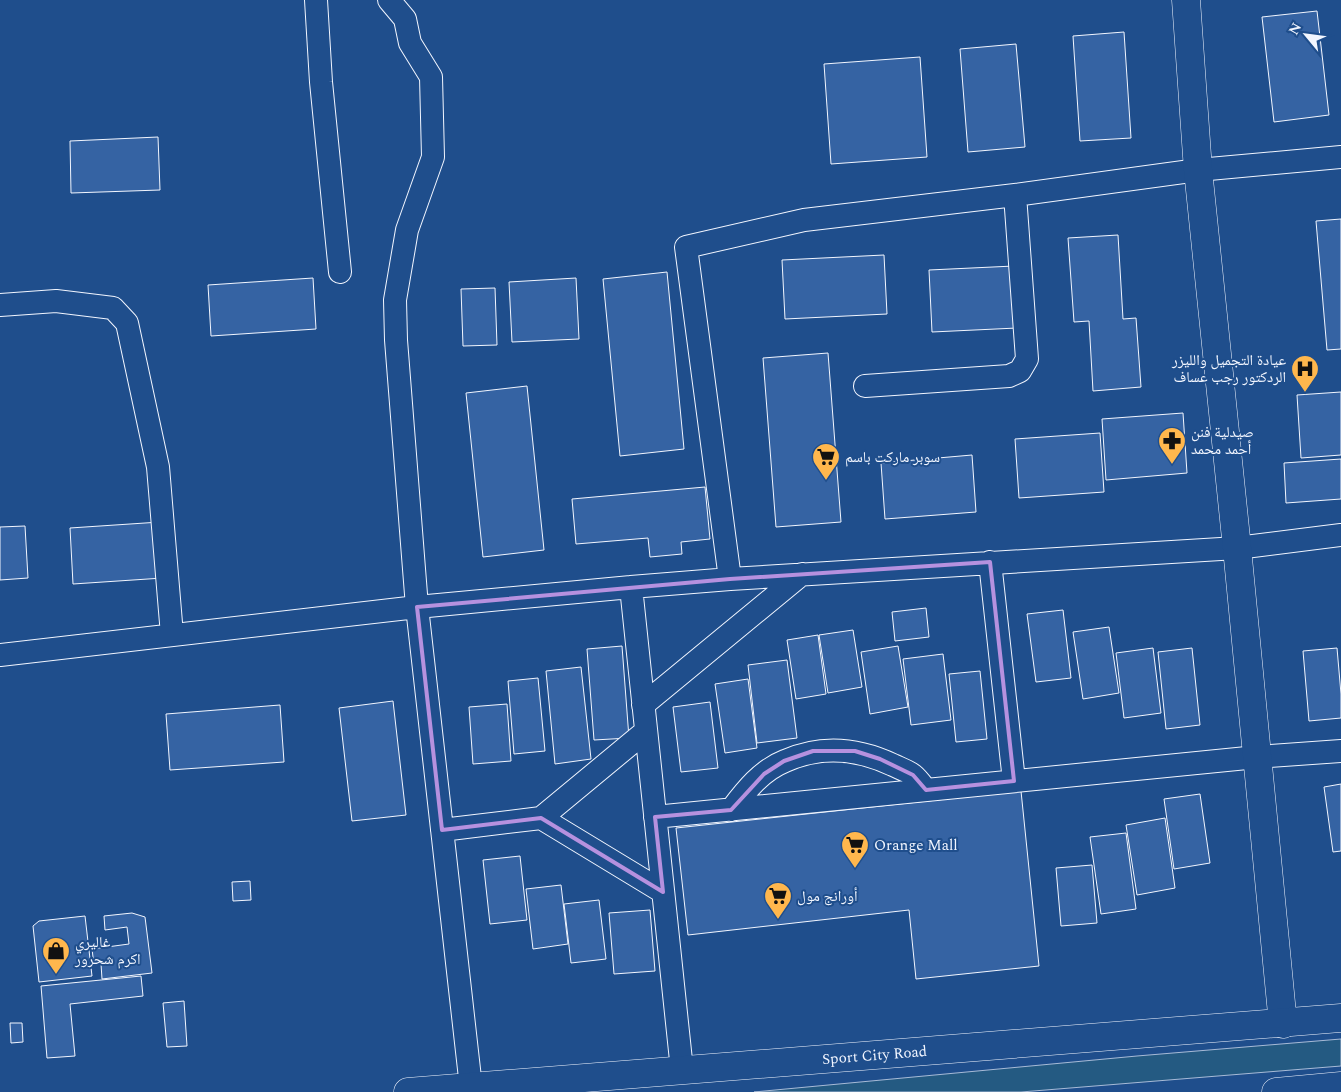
<svg xmlns="http://www.w3.org/2000/svg" width="1341" height="1092" font-family="Spectral,'Noto Naskh Arabic',serif">
<style>
.green{fill:#245a82;stroke:#a8bbd7}
.building{fill:#3563a3;stroke:#f2f6ff}
.lines{fill:none;stroke-linecap:round;stroke-linejoin:round}
.minor-casing{stroke:#f2f6ff;stroke-width:24}
.tertiary-casing{stroke:#f2f6ff;stroke-width:29}
.primary-casing{stroke:#f2f6ff;stroke-width:29}
.minor{stroke:#1f4e8c;stroke-width:22}
.tertiary{stroke:#1f4e8c;stroke-width:28}
.primary{stroke:#1f4e8c;stroke-width:28}
.marked{fill:none;stroke:#b691df;stroke-width:4;stroke-linejoin:round}
.labels{text-anchor:middle;stroke-width:4;stroke-linejoin:round;paint-order:stroke}
.poi-label{font-size:15px;fill:#f2f6ff;stroke:#1f4e8c;text-anchor:start}
.street-label{font-size:15px;fill:#f2f6ff;stroke:#1f4e8c}
</style>
<rect width="100%" height="100%" fill="#1f4e8c"/>
<!-- green -->
<path class="green" d="M1341,1039V1066L1021,1092H754L1137,1056Z"/>
<!-- building -->
<path class="building" d="M1317,11L1329,115L1274,122L1262,17Z
M1124,32L1131,138L1080,141L1073,36Z
M1016,44L1025,147L968,152L960,49Z
M920,57L927,157L831,164L824,64Z
M158,137L160,190L71,193L70,141Z
M1341,219V349L1327,350L1316,221Z
M1118,235L1123,319L1136,318L1141,387L1093,391L1089,321L1074,322L1068,238Z
M884,255L887,314L785,319L782,260Z
M1014,266L1017,328L932,332L929,270Z
M667,272L684,449L620,456L603,279Z
M313,278L316,329L211,336L208,285Z
M576,278L579,339L512,342L509,282Z
M495,288L497,345L463,346L461,289Z
M828,353L841,522L776,527L763,358Z
M527,386L544,550L483,557L466,393Z
M1341,392V455L1301,458L1297,395Z
M1183,413L1187,473L1106,480L1102,419Z
M1100,433L1104,492L1019,498L1015,439Z
M972,455L976,512L885,519L881,463Z
M1341,459V499L1286,503L1284,463Z
M705,487L710,539L681,542L682,554L650,557L648,538L576,544L572,499Z
M160,522L163,578L73,584L70,528Z
M25,526L28,578L0,580V527Z
M926,608L929,637L895,641L892,612Z
M1063,610L1071,678L1036,682L1027,614Z
M1109,627L1119,693L1083,699L1073,632Z
M853,630L862,687L828,693L819,635Z
M818,635L826,694L796,699L787,640Z
M622,646L629,738L594,740L587,649Z
M898,646L908,707L870,714L861,652Z
M1153,648L1161,713L1124,718L1116,653Z
M1192,648L1200,725L1166,729L1158,652Z
M1337,648L1341,694V718L1309,721L1303,651Z
M943,654L951,720L911,725L903,659Z
M787,660L797,738L757,743L748,665Z
M581,667L591,759L555,764L546,671Z
M980,671L987,739L956,742L949,674Z
M538,678L545,751L514,754L508,681Z
M748,679L757,748L725,753L715,684Z
M393,701L406,815L352,821L339,708Z
M710,702L718,768L681,772L673,707Z
M507,704L511,761L473,764L469,707Z
M280,705L284,762L170,770L166,714Z
M1341,784V851L1333,852L1324,787Z
M1021,791L1039,966L916,979L909,910L688,935L676,828Z
M1200,794L1210,863L1174,869L1164,799Z
M1165,818L1175,888L1137,895L1126,825Z
M1126,833L1136,909L1101,914L1090,837Z
M520,856L527,920L490,924L483,860Z
M1092,865L1097,923L1061,926L1056,868Z
M250,881L251,900L233,901L232,882Z
M561,885L568,944L533,949L526,889Z
M599,900L606,959L571,963L564,904Z
M650,910L655,971L614,974L609,913Z
M132,913L145,917L152,973L102,979L101,964L94,965L92,949L129,944L127,927L105,930L104,916Z
M85,916L92,976L39,982L33,926L39,921Z
M141,976L143,996L70,1004L75,1056L47,1058L41,986Z
M184,1001L187,1046L167,1047L163,1003Z
M10,1023H22L23,1042L11,1043Z"/>
<g class="lines">
<defs>
<path id="minor" d="M316,0L321,82L340,272
M389,0L405,19L410,43L431,77L433,157L407,230L395,300L396,340L417,607L471,1087
M0,305L56,301L113,308L127,323L158,467L172,635
M865,386L1009,376L1020,371L1027,359L1015,195
M990,562L1014,781
M730,579L686,247L804,220L1015,195L1198,170L1341,157
M631,587L682,1070
M0,655L417,607L631,587L730,579L1237,548L1341,535
M643,705L802,574
M731,810C746,790 762,770 785,761C821,745 857,748 893,765C899,768 908,771 913,775C918,779 922,785 926,790
M655,817L1257,757L1341,751
M541,818L663,892
M442,830L541,818L646,731"/>
<path id="tertiary" d="M1186,0L1198,170L1237,548L1283,1024"/>
<g id="primary">
<path id="s1" d="M408,1092L1341,1018"/>
<path d="M1276,1092L1341,1086"/>
</g>
</defs>
<!-- minor casing -->
<use href="#minor" class="minor-casing"/>
<!-- tertiary casing -->
<use href="#tertiary" class="tertiary-casing"/>
<!-- primary casing -->
<use href="#primary" class="primary-casing"/>
<!-- minor -->
<use href="#minor" class="minor"/>
<!-- tertiary -->
<use href="#tertiary" class="tertiary"/>
<!-- primary -->
<use href="#primary" class="primary"/>
</g>
<!-- marked area -->
<path class="marked" d="M990,562L1014,781L926,790L913,775L880,759L855,751H813L784,761L764,774L731,810L655,817L663,892L541,818L442,830L417,607L730,579Z"/>
<!-- icons -->
<defs>
<symbol id="hospital-pin" viewBox="-11 -11 22 30"><path d="M0 17L-7.5 6A9.5 9.5 0 1 1 7.5 6Z" fill="#ffb74d" stroke="#1f4e8c"/><path d="M-5-5h3v3.5h4V-5h3V5h-3V1.5h-4V5h-3Z" fill="#111"/></symbol>
<symbol id="pharmacy-pin" viewBox="-11 -11 22 30"><path d="M0 17L-7.5 6A9.5 9.5 0 1 1 7.5 6Z" fill="#ffb74d" stroke="#1f4e8c"/><path d="M-2-6h4v4h4v4h-4v4h-4v-4h-4v-4h4Z" fill="#111"/></symbol>
<symbol id="supermarket-pin" viewBox="-11 -11 22 30"><path d="M0 17L-7.5 6A9.5 9.5 0 1 1 7.5 6Z" fill="#ffb74d" stroke="#1f4e8c"/><path d="M-6-5.5h2.5l.6 2H6L4.5 2H-2.5L-4.4-4H-6ZM-1.5 3.2a1.3 1.3 0 1 0 .1 0ZM3 3.2a1.3 1.3 0 1 0 .1 0Z" fill="#111"/></symbol>
<symbol id="shop-pin" viewBox="-11 -11 22 30"><path d="M0 17L-7.5 6A9.5 9.5 0 1 1 7.5 6Z" fill="#ffb74d" stroke="#1f4e8c"/><path d="M-5-2.5h2.3a2.7 3.5 0 0 1 5.4 0H5L5.5 6h-11ZM-1.5-2.5h3a1.5 2.3 0 0 0-3 0Z" fill="#111"/></symbol>
</defs>
<g fill-rule="evenodd">
<use href="#hospital-pin" x="1289" y="353" width="32" height="43"/>
<use href="#pharmacy-pin" x="1156" y="425" width="32" height="43"/>
<use href="#supermarket-pin" x="810" y="441" width="32" height="43"/>
<use href="#supermarket-pin" x="839" y="829" width="32" height="43"/>
<use href="#supermarket-pin" x="762" y="880" width="32" height="43"/>
<use href="#shop-pin" x="40" y="935" width="32" height="43"/>
</g>
<g class="labels">
<!-- poi labels -->
<g class="poi-label">
<text x="1286" y="365" text-anchor="end">عيادة التجميل والليزر<tspan x="1286" dy="17">الردكتور رجب عساف</tspan></text>
<text x="1191" y="437">صيدلية فنن<tspan x="1191" dy="17">أحمد محمد</tspan></text>
<text x="845" y="462">سوبر ماركت باسم</text>
<text x="874" y="850">Orange Mall</text>
<text x="797" y="901">أورانج مول</text>
<text x="75" y="947">غاليري<tspan x="75" dy="17">اكرم شحرور</tspan></text>
</g>
<!-- street labels -->
<g class="street-label">
<text dy="5" stroke="none"><textPath href="#s1" startOffset="468">Sport City Road</textPath></text>
</g>
</g>
<!-- north arrow -->
<g transform="translate(1306 35) rotate(299)" stroke="#1f4e8c" stroke-width="4" paint-order="stroke">
<path d="M0-4L9 19L0 12L-9 19Z" fill="#f2f6ff"/>
<text y="-8" font-size="14" font-weight="bold" text-anchor="middle" fill="#f2f6ff">N</text>
</g>
</svg>
